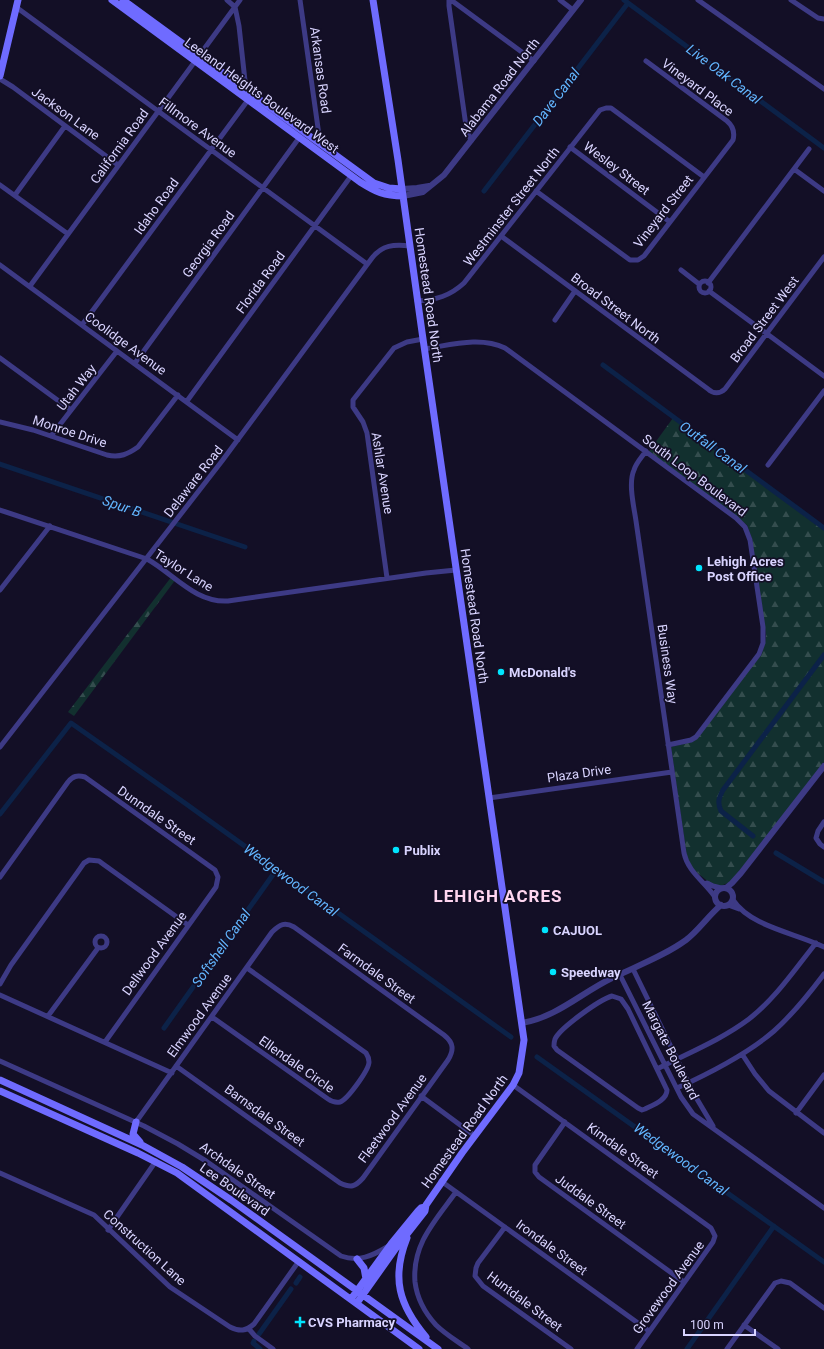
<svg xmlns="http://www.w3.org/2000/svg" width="824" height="1349" font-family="Roboto,sans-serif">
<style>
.forest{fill:url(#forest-firs)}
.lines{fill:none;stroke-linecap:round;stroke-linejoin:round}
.canal{stroke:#0c2248;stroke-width:5}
.minor{stroke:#3d3a85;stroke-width:5}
.tertiary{stroke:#3d3a85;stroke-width:6}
.secondary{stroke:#6f6bff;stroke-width:7}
.poi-dot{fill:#00e5ff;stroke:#130f26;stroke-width:1.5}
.labels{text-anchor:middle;stroke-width:3.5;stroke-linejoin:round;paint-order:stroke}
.street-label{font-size:13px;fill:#d9d4ff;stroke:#130f26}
.poi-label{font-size:13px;font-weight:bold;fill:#d9d4ff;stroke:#130f26;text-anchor:start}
.water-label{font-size:14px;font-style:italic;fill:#62b6ff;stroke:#130f26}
.district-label{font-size:17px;font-weight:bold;letter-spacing:1px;fill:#ffd6f0;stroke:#130f26}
</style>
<defs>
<pattern id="forest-firs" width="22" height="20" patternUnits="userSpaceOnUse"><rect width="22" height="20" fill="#12302f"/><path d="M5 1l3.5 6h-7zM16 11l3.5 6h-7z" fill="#344d4e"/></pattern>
</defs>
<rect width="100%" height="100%" fill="#130f26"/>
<!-- forest -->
<path class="forest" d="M673,418L824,530V762L762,843L730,882L716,888L694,870L687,858L671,747L691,742L761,655L765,643L766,635L752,539L747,525L649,451Z
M172,576L176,579L74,716L68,712Z"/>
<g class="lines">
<!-- canal -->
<path class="canal" d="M624,0L824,148
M484,191L628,3
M603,365L824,528
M0,464L245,547
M0,814L71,723L182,801L511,1037
M753,836L721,811C717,802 719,798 723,790L824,655
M776,853L824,882
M164,1028L277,869
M537,1057L824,1262
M296,1283L300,1277
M259,1334L291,1289
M254,1341L253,1343L260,1349
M687,1349L774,1226"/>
<!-- minor -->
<path class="minor" d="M227,0L235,7L239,26L246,90
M300,0L319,135L318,142
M449,0V6L466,126L471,141
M451,0L534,61
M560,0L573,10
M698,0L824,89
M791,0L818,18L824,19
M16,7L367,264
M0,79L13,87L118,165
M570,147L670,222
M794,169L824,191
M0,185L68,234
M536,191L630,260H638L644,256L733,140C735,132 733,126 727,121L646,61
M15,195L65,126
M501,236L708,389C713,394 720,394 725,389L824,257
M0,265L238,440
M681,270L699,284
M699 287a6 6 0 1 1 12 0a6 6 0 1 1-12 0Z
M708,283L809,149
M30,286L240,0
M709,291L824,376
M417,301C436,300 450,296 464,283L600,110L606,108H611L704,177
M555,320L575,291
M82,325L248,100
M424,349C451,345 480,336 505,348L736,518L745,527L750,540L763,627V643L759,654L696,737L691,740L668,745
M0,358L71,410
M135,363L299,138
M187,401L351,176
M0,422L33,430L107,455C120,458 128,454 138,447L178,395
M51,436L117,351
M646,451C642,457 636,463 634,470C628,483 634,507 636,521L684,853C688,872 704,881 715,897
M768,465L824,391
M0,510L147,559C174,574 195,603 228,601L426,573L456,570
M387,578L367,433L363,422L353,407V400L394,348L407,342L423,339
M0,590L50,526
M0,747L222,461L372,258C382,245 394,244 410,246
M489,798L672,772
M824,822L818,831L816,838L820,844L824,847
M0,877L68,782C73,776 77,775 85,777L215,870L218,877L216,887L105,1042
M707,883L713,886L721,888
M733,900C751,927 796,933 824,947
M728,905L739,909
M95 942a6 6 0 1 1 12 0a6 6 0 1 1-12 0Z
M633,969L694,1094L713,1126
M620,975L681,1097L693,1114L824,1208
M0,984L11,965L77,873L84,863L89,860L99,861L103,864L188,925
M0,995L172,1073
M612,996L621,999L628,1009L667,1090C667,1100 653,1105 645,1109L642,1110L638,1108L557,1050L554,1046C554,1043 554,1042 555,1039C560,1028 599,1000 612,996Z
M48,1016L98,948
M212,1017L328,1099C331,1101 336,1103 340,1102C347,1100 369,1070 369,1062C369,1058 368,1056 366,1053L247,968
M742,1054L755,1074L769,1091L824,1133
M0,1061L144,1126L178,1144L206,1161L341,1256C359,1262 372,1256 387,1247
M657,1069C688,1053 721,1040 749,1019C776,998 795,969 816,943
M513,1085L711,1228L715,1236L713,1242L637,1349
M677,1088C710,1073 746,1055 774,1031C793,1014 809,994 824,974
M421,1096L475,1136
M796,1113L824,1075
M136,1122L272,932C280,924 285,922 294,927L444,1035C454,1043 454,1050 448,1060L363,1178C355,1187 351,1188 340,1183L176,1066
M565,1122L535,1165V1172L539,1177L684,1282
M0,1173L94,1215L170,1287L230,1327C240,1332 246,1331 254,1324L299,1261
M441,1181L649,1331
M456,1192C435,1221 412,1244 415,1282C417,1298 425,1313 436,1325C445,1334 457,1341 468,1349
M505,1227L478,1263L476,1268L475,1276L483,1286L571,1349
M108,1230L156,1161
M744,1325L778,1349
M249,1329L255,1336L273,1349
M727,1349L775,1283L781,1281L790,1283L824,1308"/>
<!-- tertiary -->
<path class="tertiary" d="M402,189L417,188L429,186
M403,196L423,192L444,175L581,0
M715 897a9 9 0 1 1 18 0a9 9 0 1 1-18 0Z
M726,888L732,883L741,873L824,766
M522,1023C557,1017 581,993 612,978C637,966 664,956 686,940C699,930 708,916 721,905"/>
<!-- secondary -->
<path class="secondary" d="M112,0L360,182C376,192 384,196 403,196
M123,0L374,183L389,188L402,189
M0,76L18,0
M0,1080L142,1145L182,1167L231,1200L438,1349
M0,1091L138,1153L177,1173L419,1349
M136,1122L133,1134L140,1142
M407,1238C391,1278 399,1305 426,1337
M357,1259L364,1268L366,1279
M351,1299L391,1244L418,1211L421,1208L425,1207
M357,1303L396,1248L425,1211L426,1205L462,1153L513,1085L519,1073L524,1040L422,332L398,160L373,0"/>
</g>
<!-- markers -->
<g class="poi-dot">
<circle cx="699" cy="568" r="4"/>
<circle cx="501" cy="672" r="4"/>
<circle cx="396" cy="850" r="4"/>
<circle cx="545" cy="930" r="4"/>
<circle cx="553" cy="972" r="4"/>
<path d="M298 1316h4v4h4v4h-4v4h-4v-4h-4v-4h4z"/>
</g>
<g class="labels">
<!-- street labels -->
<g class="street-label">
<text transform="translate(321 70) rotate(82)" y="5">Arkansas Road</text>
<text transform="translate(499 87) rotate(-52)" y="5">Alabama Road North</text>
<text transform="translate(698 87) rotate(37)" y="5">Vineyard Place</text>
<text transform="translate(262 95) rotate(36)" y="5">Leeland Heights Boulevard West</text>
<text transform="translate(66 113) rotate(36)" y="5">Jackson Lane</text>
<text transform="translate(198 127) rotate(36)" y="5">Fillmore Avenue</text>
<text transform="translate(119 146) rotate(-54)" y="5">California Road</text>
<text transform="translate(617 168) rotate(37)" y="5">Wesley Street</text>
<text transform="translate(156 206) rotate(-54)" y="5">Idaho Road</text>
<text transform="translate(511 206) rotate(-52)" y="5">Westminster Street North</text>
<text transform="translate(663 211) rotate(-52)" y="5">Vineyard Street</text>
<text transform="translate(208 244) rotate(-54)" y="5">Georgia Road</text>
<text transform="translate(260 282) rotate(-54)" y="5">Florida Road</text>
<text transform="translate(429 295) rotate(82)" y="5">Homestead Road North</text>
<text transform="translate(616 308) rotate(37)" y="5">Broad Street North</text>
<text transform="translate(764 319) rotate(-53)" y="5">Broad Street West</text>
<text transform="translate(126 343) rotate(36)" y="5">Coolidge Avenue</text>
<text transform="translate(76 387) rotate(-52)" y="5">Utah Way</text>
<text transform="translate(70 431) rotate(18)" y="5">Monroe Drive</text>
<text transform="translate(383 473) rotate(81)" y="5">Ashlar Avenue</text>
<text transform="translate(695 475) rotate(37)" y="5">South Loop Boulevard</text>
<text transform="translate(193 481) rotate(-52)" y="5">Delaware Road</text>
<text transform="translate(184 570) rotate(32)" y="5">Taylor Lane</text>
<text transform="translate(475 616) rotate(82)" y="5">Homestead Road North</text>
<text transform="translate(668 664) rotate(82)" y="5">Business Way</text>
<text transform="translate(579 773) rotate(-8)" y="5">Plaza Drive</text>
<text transform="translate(157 815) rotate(35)" y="5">Dunndale Street</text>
<text transform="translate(154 953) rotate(-54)" y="5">Dellwood Avenue</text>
<text transform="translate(377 973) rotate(36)" y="5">Farmdale Street</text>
<text transform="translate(199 1015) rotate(-54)" y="5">Elmwood Avenue</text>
<text transform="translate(671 1050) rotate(63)" y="5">Margate Boulevard</text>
<text transform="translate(297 1064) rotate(35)" y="5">Ellendale Circle</text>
<text transform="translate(265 1115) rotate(36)" y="5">Barnsdale Street</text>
<text transform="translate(392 1118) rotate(-54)" y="5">Fleetwood Avenue</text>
<text transform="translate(464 1131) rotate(-54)" y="5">Homestead Road North</text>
<text transform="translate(623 1150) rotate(36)" y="5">Kimdale Street</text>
<text transform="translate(238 1170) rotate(35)" y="5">Archdale Street</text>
<text transform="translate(235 1189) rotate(35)" y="5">Lee Boulevard</text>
<text transform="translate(591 1201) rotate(36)" y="5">Juddale Street</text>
<text transform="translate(145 1247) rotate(42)" y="5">Construction Lane</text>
<text transform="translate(552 1247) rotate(36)" y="5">Irondale Street</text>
<text transform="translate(668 1287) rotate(-54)" y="5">Grovewood Avenue</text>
<text transform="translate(525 1301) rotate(37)" y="5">Huntdale Street</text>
</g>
<!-- poi labels -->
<g class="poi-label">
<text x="707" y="566">Lehigh Acres<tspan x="707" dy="15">Post Office</tspan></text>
<text x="509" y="677">McDonald's</text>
<text x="404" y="855">Publix</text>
<text x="553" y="935">CAJUOL</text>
<text x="561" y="977">Speedway</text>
<text x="308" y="1327">CVS Pharmacy</text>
</g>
<!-- water labels -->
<g class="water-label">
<text transform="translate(724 74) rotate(37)" y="5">Live Oak Canal</text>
<text transform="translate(556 97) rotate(-53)" y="5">Dave Canal</text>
<text transform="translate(713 447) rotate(36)" y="5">Outfall Canal</text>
<text transform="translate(122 506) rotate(19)" y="5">Spur B</text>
<text transform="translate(291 880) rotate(36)" y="5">Wedgewood Canal</text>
<text transform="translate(221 948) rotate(-55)" y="5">Softshell Canal</text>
<text transform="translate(681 1159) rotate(36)" y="5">Wedgewood Canal</text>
</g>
<!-- district labels -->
<g class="district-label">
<text x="498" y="902">LEHIGH ACRES</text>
</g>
</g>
<!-- scale -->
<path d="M684 1329v6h71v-6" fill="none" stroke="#d9d4ff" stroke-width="2"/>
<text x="690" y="1329" font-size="12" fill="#d9d4ff" stroke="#130f26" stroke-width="3" paint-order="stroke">100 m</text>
</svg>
